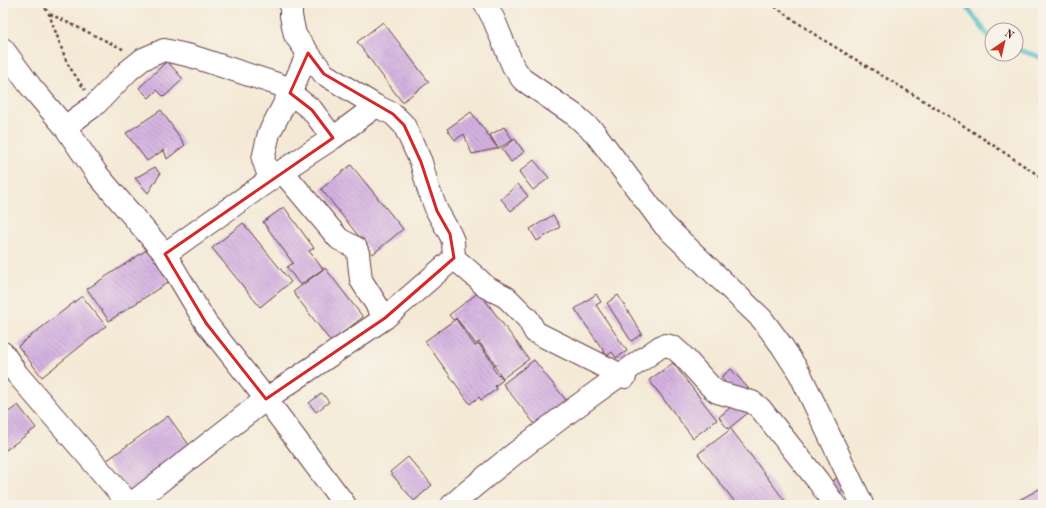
<svg xmlns="http://www.w3.org/2000/svg" width="1046" height="508" font-family="'Old Standard TT',serif">
<style>
.lines{fill:none;stroke-linecap:round;stroke-linejoin:round}
.stream{stroke:#4cbac5;stroke-width:5}
.building{fill:url(#building-back-hatch)}
.minor-casing{stroke:#643d44;stroke-width:24}
.path{stroke:#643d44;stroke-width:2.5;stroke-dasharray:3 3;stroke-linecap:butt}
.minor{stroke:#fff;stroke-width:22}
.marked{fill:none;stroke:#d62828;stroke-width:3;stroke-linejoin:round}
</style>
<defs>
<pattern id="building-back-hatch" width="6" height="6" patternUnits="userSpaceOnUse"><rect width="6" height="6" fill="#d4b2e1"/><path d="M-1 5l2 2M0 0l6 6M5-1l2 2" fill="none" stroke="#ae90b7"/></pattern>
</defs>
<rect width="100%" height="100%" fill="#f7f3e8"/>
<filter id="ink" filterUnits="userSpaceOnUse"><feTurbulence type="fractalNoise" baseFrequency=".025" numOctaves="2"/><feDisplacementMap in="SourceGraphic" scale="8" xChannelSelector="R" yChannelSelector="G"/><feConvolveMatrix kernelMatrix="1 2 1 2 8 2 1 2 1" color-interpolation-filters="sRGB"/></filter>
<filter id="wash" filterUnits="userSpaceOnUse"><feTurbulence type="fractalNoise" baseFrequency=".012" numOctaves="4" result="noise"/><feDisplacementMap in="SourceGraphic" scale="16" xChannelSelector="R" yChannelSelector="G"/><feGaussianBlur stdDeviation="0.9" result="paint"/><feColorMatrix in="noise" values="0 0 0 0 0 0 0 0 0 0 0 0 0 0 0 0 0 1.4 0 .05"/><feComposite in="paint" operator="in"/></filter>
<g filter="url(#wash)">
<rect width="100%" height="100%" fill="#f4e9d5"/>
<g class="lines">
<!-- stream -->
<path class="stream" d="M964,3L992,41
M1016,49L1043,58"/>
</g>
<g id="blocks">
<!-- building -->
<path class="building" d="M383,22L429,82L402,102L357,42Z
M167,61L183,79L164,97L157,90L149,98L139,88Z
M161,110L185,145L167,159L164,150L147,161L126,133Z
M471,112L497,147L490,135L504,127L513,140L499,148L472,154L464,134L455,140L447,129Z
M515,139L524,152L511,162L502,149Z
M534,160L549,178L533,190L519,172Z
M351,165L403,229L373,254L321,189Z
M155,167L160,174L148,193L135,178Z
M518,184L528,196L511,211L501,199Z
M284,207L314,248L309,251L323,269L300,285L287,267L293,263L263,222Z
M553,215L560,227L537,241L530,229Z
M243,223L291,282L260,307L212,248Z
M148,249L170,281L109,321L87,289Z
M325,268L363,317L331,342L293,292Z
M479,292L529,359L503,378L494,366L496,365L479,342L476,344L456,318L453,320L449,315Z
M596,294L601,302L596,305L627,351L616,358L612,352L607,356L575,309Z
M618,295L642,334L631,341L607,303Z
M82,296L106,326L42,377L18,346Z
M456,319L475,346L479,344L494,365L492,367L498,375L499,374L503,380L495,386L497,389L481,400L479,397L470,404L425,341Z
M534,360L576,413L545,437L503,384Z
M673,363L717,420L693,438L649,380Z
M731,369L748,388L738,397L721,377Z
M322,393L329,402L316,412L309,403Z
M738,401L748,413L728,429L719,417Z
M18,405L36,428L3,452V416Z
M168,416L192,449L130,495L106,461Z
M731,429L788,505H737L698,454Z
M408,457L432,485L414,501L390,472Z
M840,476L848,487L837,494L829,483Z
M1043,487V505H1010Z"/>
</g>
</g>
<g filter="url(#ink)">
<use href="#blocks" fill-opacity="0" stroke="#643d44" stroke-width="1"/>
<g class="lines">
<defs>
<path id="minor" d="M291,3V16L295,35L308,53L324,74L376,106L393,114L404,125L421,162L428,188L437,211L450,234L453,241L454,258L477,278L486,287L506,297L528,319L535,332L625,377
M485,3L494,20L513,66L522,79L576,116L595,133L664,225L762,319L782,346L800,374L862,504
M3,49L31,87L65,127L97,174L165,254L206,323L266,399L345,505
M65,127L95,105L128,71L143,59L164,50L191,56L280,85L312,110L333,138
M282,171L339,239L356,248L358,253L361,280L385,318
M270,179L263,159L269,133L290,93L308,53
M165,254L282,171L333,138L376,106
M3,353L17,374L130,505
M130,505L266,399L385,318L454,258
M452,505C518,448 588,397 660,347L665,345L673,347L682,355L710,386L717,392L752,402L760,408L818,481L834,504"/>
</defs>
<!-- minor casing -->
<use href="#minor" class="minor-casing"/>
<!-- path -->
<path class="path" d="M42,3L49,14L67,63L85,90
M770,3L817,36L952,118L1038,175L1043,186
M50,14L125,50"/>
<!-- minor -->
<use href="#minor" class="minor"/>
</g>
</g>
<!-- marked area -->
<path class="marked" d="M308,53L324,74L393,114L404,125L421,162L437,211L450,234L454,258L385,318L266,399L206,323L165,254L333,138L312,110L290,93Z"/>
<!-- margin -->
<rect width="1046" height="508" fill="none" stroke="#f7f3e8" stroke-width="16"/>
<!-- north arrow -->
<g transform="translate(1004 42) rotate(34)"><circle r="19" fill="#f7f3e8" stroke="#b29e9c"/>
<path d="M0-3L7 15L0 10L-7 15Z" fill="#c8321e"/>
<text y="-6" font-size="11" font-weight="bold" text-anchor="middle" fill="#4a1f2b">N</text>
</g>
</svg>
